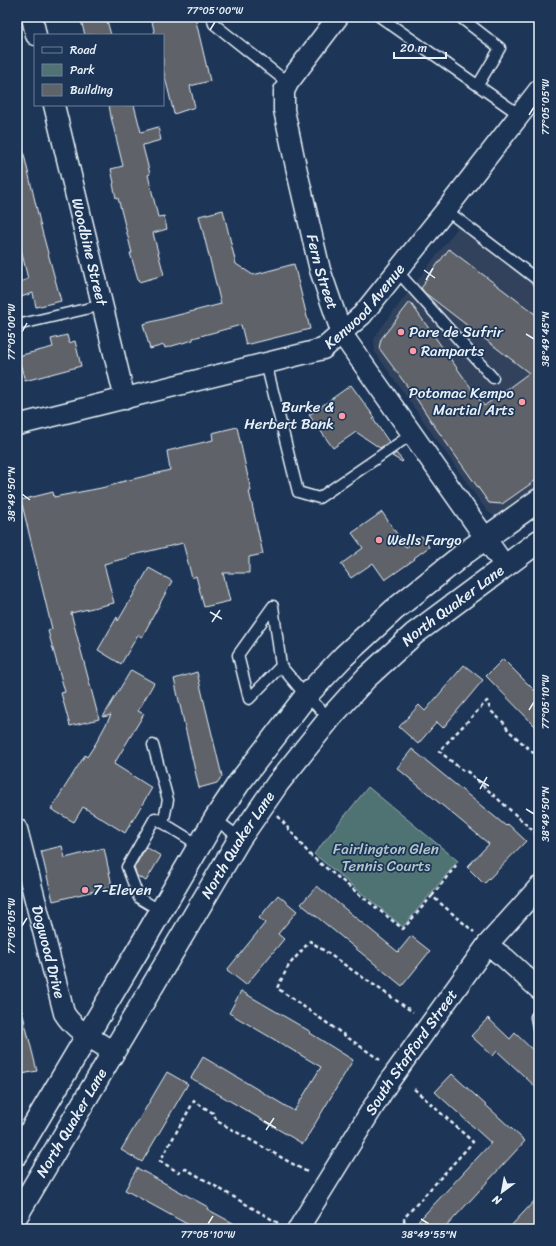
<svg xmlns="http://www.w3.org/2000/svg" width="556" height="1246" font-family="Sriracha,sans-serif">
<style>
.built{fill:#30435c}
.green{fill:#4f7272;stroke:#9cb2b5}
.building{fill:#5e6369;stroke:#e8f1f8}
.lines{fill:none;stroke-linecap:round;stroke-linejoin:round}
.service-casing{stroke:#e8f1f8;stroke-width:13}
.minor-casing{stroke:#e8f1f8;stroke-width:23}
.secondary-casing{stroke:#e8f1f8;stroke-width:25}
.path{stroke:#e8f1f8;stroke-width:2.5;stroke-dasharray:4 3;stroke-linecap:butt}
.service{stroke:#1d3557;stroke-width:10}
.minor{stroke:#1d3557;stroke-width:20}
.secondary{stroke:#1d3557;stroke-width:22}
.ticks{fill:none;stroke:#e8f1f8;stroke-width:1.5}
.poi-dot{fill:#ff9aa2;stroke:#1d3557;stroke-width:1.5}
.labels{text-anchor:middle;stroke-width:3.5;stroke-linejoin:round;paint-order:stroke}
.street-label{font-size:15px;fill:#e8f1f8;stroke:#1d3557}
.poi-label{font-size:15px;fill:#e8f1f8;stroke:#1d3557;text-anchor:start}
.park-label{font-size:15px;fill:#b2c5c9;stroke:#1d3557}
.neatline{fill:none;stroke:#e8f1f8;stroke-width:1.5}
.ticks-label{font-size:10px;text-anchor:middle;fill:#e8f1f8}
</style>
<rect width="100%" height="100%" fill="#1d3557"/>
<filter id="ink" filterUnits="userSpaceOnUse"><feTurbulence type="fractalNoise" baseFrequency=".025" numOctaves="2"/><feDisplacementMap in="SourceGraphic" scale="8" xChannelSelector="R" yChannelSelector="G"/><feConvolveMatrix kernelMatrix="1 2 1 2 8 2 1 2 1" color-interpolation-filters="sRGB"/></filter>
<g filter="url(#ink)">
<!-- built -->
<path class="built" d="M459,226L539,288V491L500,516H494L486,510L375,352L374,340L378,332Z"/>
<!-- green -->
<path class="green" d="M368,787L458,861L403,927L314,854Z"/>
<!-- building -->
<path class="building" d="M80,17H106L111,35H85Z
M151,17H195L210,81L190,86L195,107L174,114L163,69V35H155Z
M109,105H134L141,132L158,127L161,140L143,145V147L150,174L148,175L158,217L164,216L167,229L153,233L164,275L139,282L130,253H132L118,198H116L113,184L114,183L111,169L123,166L111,117Z
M17,146H22L42,231L61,301L36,307L33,293L21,297L17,283L28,279L17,233Z
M223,210L236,264L253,275L294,264L310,329L246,345L241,325L193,338V340L165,348L164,345L150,349L143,324L221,304L199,216Z
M449,249L539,317V478L502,504L489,503L433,424L418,401L379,348L381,339L410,302L484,406L529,373L425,293L421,288L425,283L424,282Z
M67,335L69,343L75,341L81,366L25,381L18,356L53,347L51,339Z
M351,385L375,418L373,419L389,442L380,448L356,432L333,448L309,415Z
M237,427L251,491H249L263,554L249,557V573H223L230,601L204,607L196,576L192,578L183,543L129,556L130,557L104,564L114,603L71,613L99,719L70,726L61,693L65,692L48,631L52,629L21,500L53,492L54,497L101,488L117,484V483L170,470L167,451L213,440L212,433Z
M396,453L403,461L402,462L392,456Z
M382,512L406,547L422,536L429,547L414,558L415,559L385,580L373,563L351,578L341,564L363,548L352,533Z
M149,568L172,581L142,637L138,635L121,664L98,650L117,617L118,621Z
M503,659L539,695V730L486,676Z
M464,665L483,680L443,728L437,722L418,744L399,727L419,705L425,711Z
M131,670L154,683L138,711L144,714L114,764L152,788L125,833L83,807L74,822L51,809L85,755L87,757L96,743L111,715L103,717Z
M197,672L222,776L217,783L199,788L174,679Z
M412,749L506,826L508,824L526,841L484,884L467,867L489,844L397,768Z
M62,846L65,858L104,848L111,881V887L53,901L41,851Z
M146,847L161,856L146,881L137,876L134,868Z
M317,886L398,952L411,936L430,951L402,986L301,904Z
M278,895L297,911L278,934L284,939L246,985L227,970L265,923L259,918Z
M241,991L311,1032L310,1033L353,1060L303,1144L191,1078L203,1057L294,1111L321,1067L229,1013Z
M22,1011L37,1071L17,1075V1012Z
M488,1018L510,1039L515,1033L539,1056V1090L497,1051L493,1056L471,1036Z
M167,1072L188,1084L142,1162L121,1150Z
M452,1074L525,1141L444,1229H411L491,1143L435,1092Z
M137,1168L208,1207L207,1209L244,1229H196L125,1190Z
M539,1196V1229H508Z"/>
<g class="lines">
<defs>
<path id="service" d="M212,17L214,24L288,83
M380,17L520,115
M460,17L500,48L478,85
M446,210L539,281
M397,271L493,378
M17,325L103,305
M266,363L298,492L319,498L412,434
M281,666L273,606L238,655L249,699L281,666L306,696L330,718
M153,745L168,800L163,823
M215,819L240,838
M161,911L139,898L127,867L155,818L199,845
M539,1013L536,1017L539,1032"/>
<g id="minor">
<path d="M32,17L36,35"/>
<path id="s1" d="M338,17L288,83L284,91V110L296,167L320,270L342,334L505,566"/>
<path id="s2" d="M54,105L125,399"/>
<path id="s3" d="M17,425L323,349L362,315L446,210L539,90"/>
<path id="s4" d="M17,829L64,1013C75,1031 96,1041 114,1052"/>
<path d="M487,945L505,958L539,989"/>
<path id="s5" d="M298,1229L388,1083L487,945L539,887"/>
</g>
<g id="secondary">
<path d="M17,1154L144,940L215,819L239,783L306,696L344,656L394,610L465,553L539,500"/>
<path id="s6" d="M17,1215L240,838L278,783L330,718L366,678L414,634L539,541"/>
</g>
</defs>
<!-- service casing -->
<use href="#service" class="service-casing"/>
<!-- minor casing -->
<use href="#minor" class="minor-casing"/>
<!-- secondary casing -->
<use href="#secondary" class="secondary-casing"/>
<!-- path -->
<path class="path" d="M539,758L508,730L504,723L491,711L487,701L439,751L462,770L468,772L539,836
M278,816L311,856L403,929L432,896L474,932
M432,896L458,863
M380,1060L277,988L289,965L310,941L413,1012
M278,1223L186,1169L178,1172L160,1161L194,1101L213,1113L217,1121L307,1172
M405,1229L404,1218L473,1142L412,1087"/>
<!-- service -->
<use href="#service" class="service"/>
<!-- minor -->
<use href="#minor" class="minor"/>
<!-- secondary -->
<use href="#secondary" class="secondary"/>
</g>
</g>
<!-- ticks -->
<path class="ticks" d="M210,30L215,22M529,115L534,107M424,270L435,278M426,280L433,268M22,332L27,323M526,334L534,339M22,494L30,500M210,612L222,619M212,622L220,610M529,710L534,702M477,779L489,786M480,789L487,777M526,809L534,814M22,926L27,918M264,1121L276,1128M266,1130L274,1118M421,1219L429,1224M208,1224L213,1216"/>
<!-- markers -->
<g class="poi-dot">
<circle cx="401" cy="332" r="4"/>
<circle cx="413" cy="351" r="4"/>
<circle cx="522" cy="402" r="4"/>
<circle cx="342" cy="416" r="4"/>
<circle cx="379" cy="540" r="4"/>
<circle cx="85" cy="890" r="4"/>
</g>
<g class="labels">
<!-- street labels -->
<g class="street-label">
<text dy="5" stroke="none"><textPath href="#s2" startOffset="151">Woodbine Street</textPath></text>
<text dy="5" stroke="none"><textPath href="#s1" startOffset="277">Fern Street</textPath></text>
<text dy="5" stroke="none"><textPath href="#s3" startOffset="375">Kenwood Avenue</textPath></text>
<text dy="5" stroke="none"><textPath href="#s6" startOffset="755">North Quaker Lane</textPath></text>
<text dy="5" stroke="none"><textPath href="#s6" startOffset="431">North Quaker Lane</textPath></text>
<text dy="5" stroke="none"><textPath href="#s4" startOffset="127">Dogwood Drive</textPath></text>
<text dy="5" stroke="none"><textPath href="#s5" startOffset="210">South Stafford Street</textPath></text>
<text dy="5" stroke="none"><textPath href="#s6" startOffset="107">North Quaker Lane</textPath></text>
</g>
<!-- poi labels -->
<g class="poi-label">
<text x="409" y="337">Pare de Sufrir</text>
<text x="421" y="356">Ramparts</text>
<text x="514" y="398" text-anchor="end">Potomac Kempo<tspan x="514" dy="17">Martial Arts</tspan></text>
<text x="334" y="412" text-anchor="end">Burke &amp;<tspan x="334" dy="17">Herbert Bank</tspan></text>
<text x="387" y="545">Wells Fargo</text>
<text x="93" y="895">7-Eleven</text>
</g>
<!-- park labels -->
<g class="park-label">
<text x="386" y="854">Fairlington Glen<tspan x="386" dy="17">Tennis Courts</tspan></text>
</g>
</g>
<!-- margin -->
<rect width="556" height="1246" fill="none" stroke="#1d3557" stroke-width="44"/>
<!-- legend -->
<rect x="34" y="34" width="130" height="72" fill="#1d3557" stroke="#6e8097"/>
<rect x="42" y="47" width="20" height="6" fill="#1d3557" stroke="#6e8097"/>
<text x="70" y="54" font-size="12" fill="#e8f1f8">Road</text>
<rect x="42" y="64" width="20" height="12" fill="#4f7272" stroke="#6e8097"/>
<text x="70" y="74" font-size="12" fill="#e8f1f8">Park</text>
<rect x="42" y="84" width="20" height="12" fill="#5e6369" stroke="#6e8097"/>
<text x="70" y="94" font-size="12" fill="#e8f1f8">Building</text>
<!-- north arrow -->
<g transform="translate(502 1192) rotate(212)" stroke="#1d3557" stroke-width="3" paint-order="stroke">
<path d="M0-3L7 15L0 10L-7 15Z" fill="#e8f1f8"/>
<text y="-6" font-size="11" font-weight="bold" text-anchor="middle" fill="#e8f1f8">N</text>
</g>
<!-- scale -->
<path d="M394 52v6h52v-6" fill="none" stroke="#e8f1f8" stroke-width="2"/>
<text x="400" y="52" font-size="12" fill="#e8f1f8" stroke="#1d3557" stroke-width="3" paint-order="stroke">20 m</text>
<rect x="22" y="22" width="512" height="1202" class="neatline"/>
<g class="ticks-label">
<text x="215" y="14">77°05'00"W</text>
<text transform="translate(545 107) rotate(-90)" y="4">77°05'05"W</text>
<text transform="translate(11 332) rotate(-90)" y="4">77°05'00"W</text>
<text transform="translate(545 339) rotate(-90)" y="4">38°49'45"N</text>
<text transform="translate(11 494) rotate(-90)" y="4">38°49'50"N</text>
<text transform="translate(545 702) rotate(-90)" y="4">77°05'10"W</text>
<text transform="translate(545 814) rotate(-90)" y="4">38°49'50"N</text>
<text transform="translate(11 926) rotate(-90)" y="4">77°05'05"W</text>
<text x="208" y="1238">77°05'10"W</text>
<text x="429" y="1238">38°49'55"N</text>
</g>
</svg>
